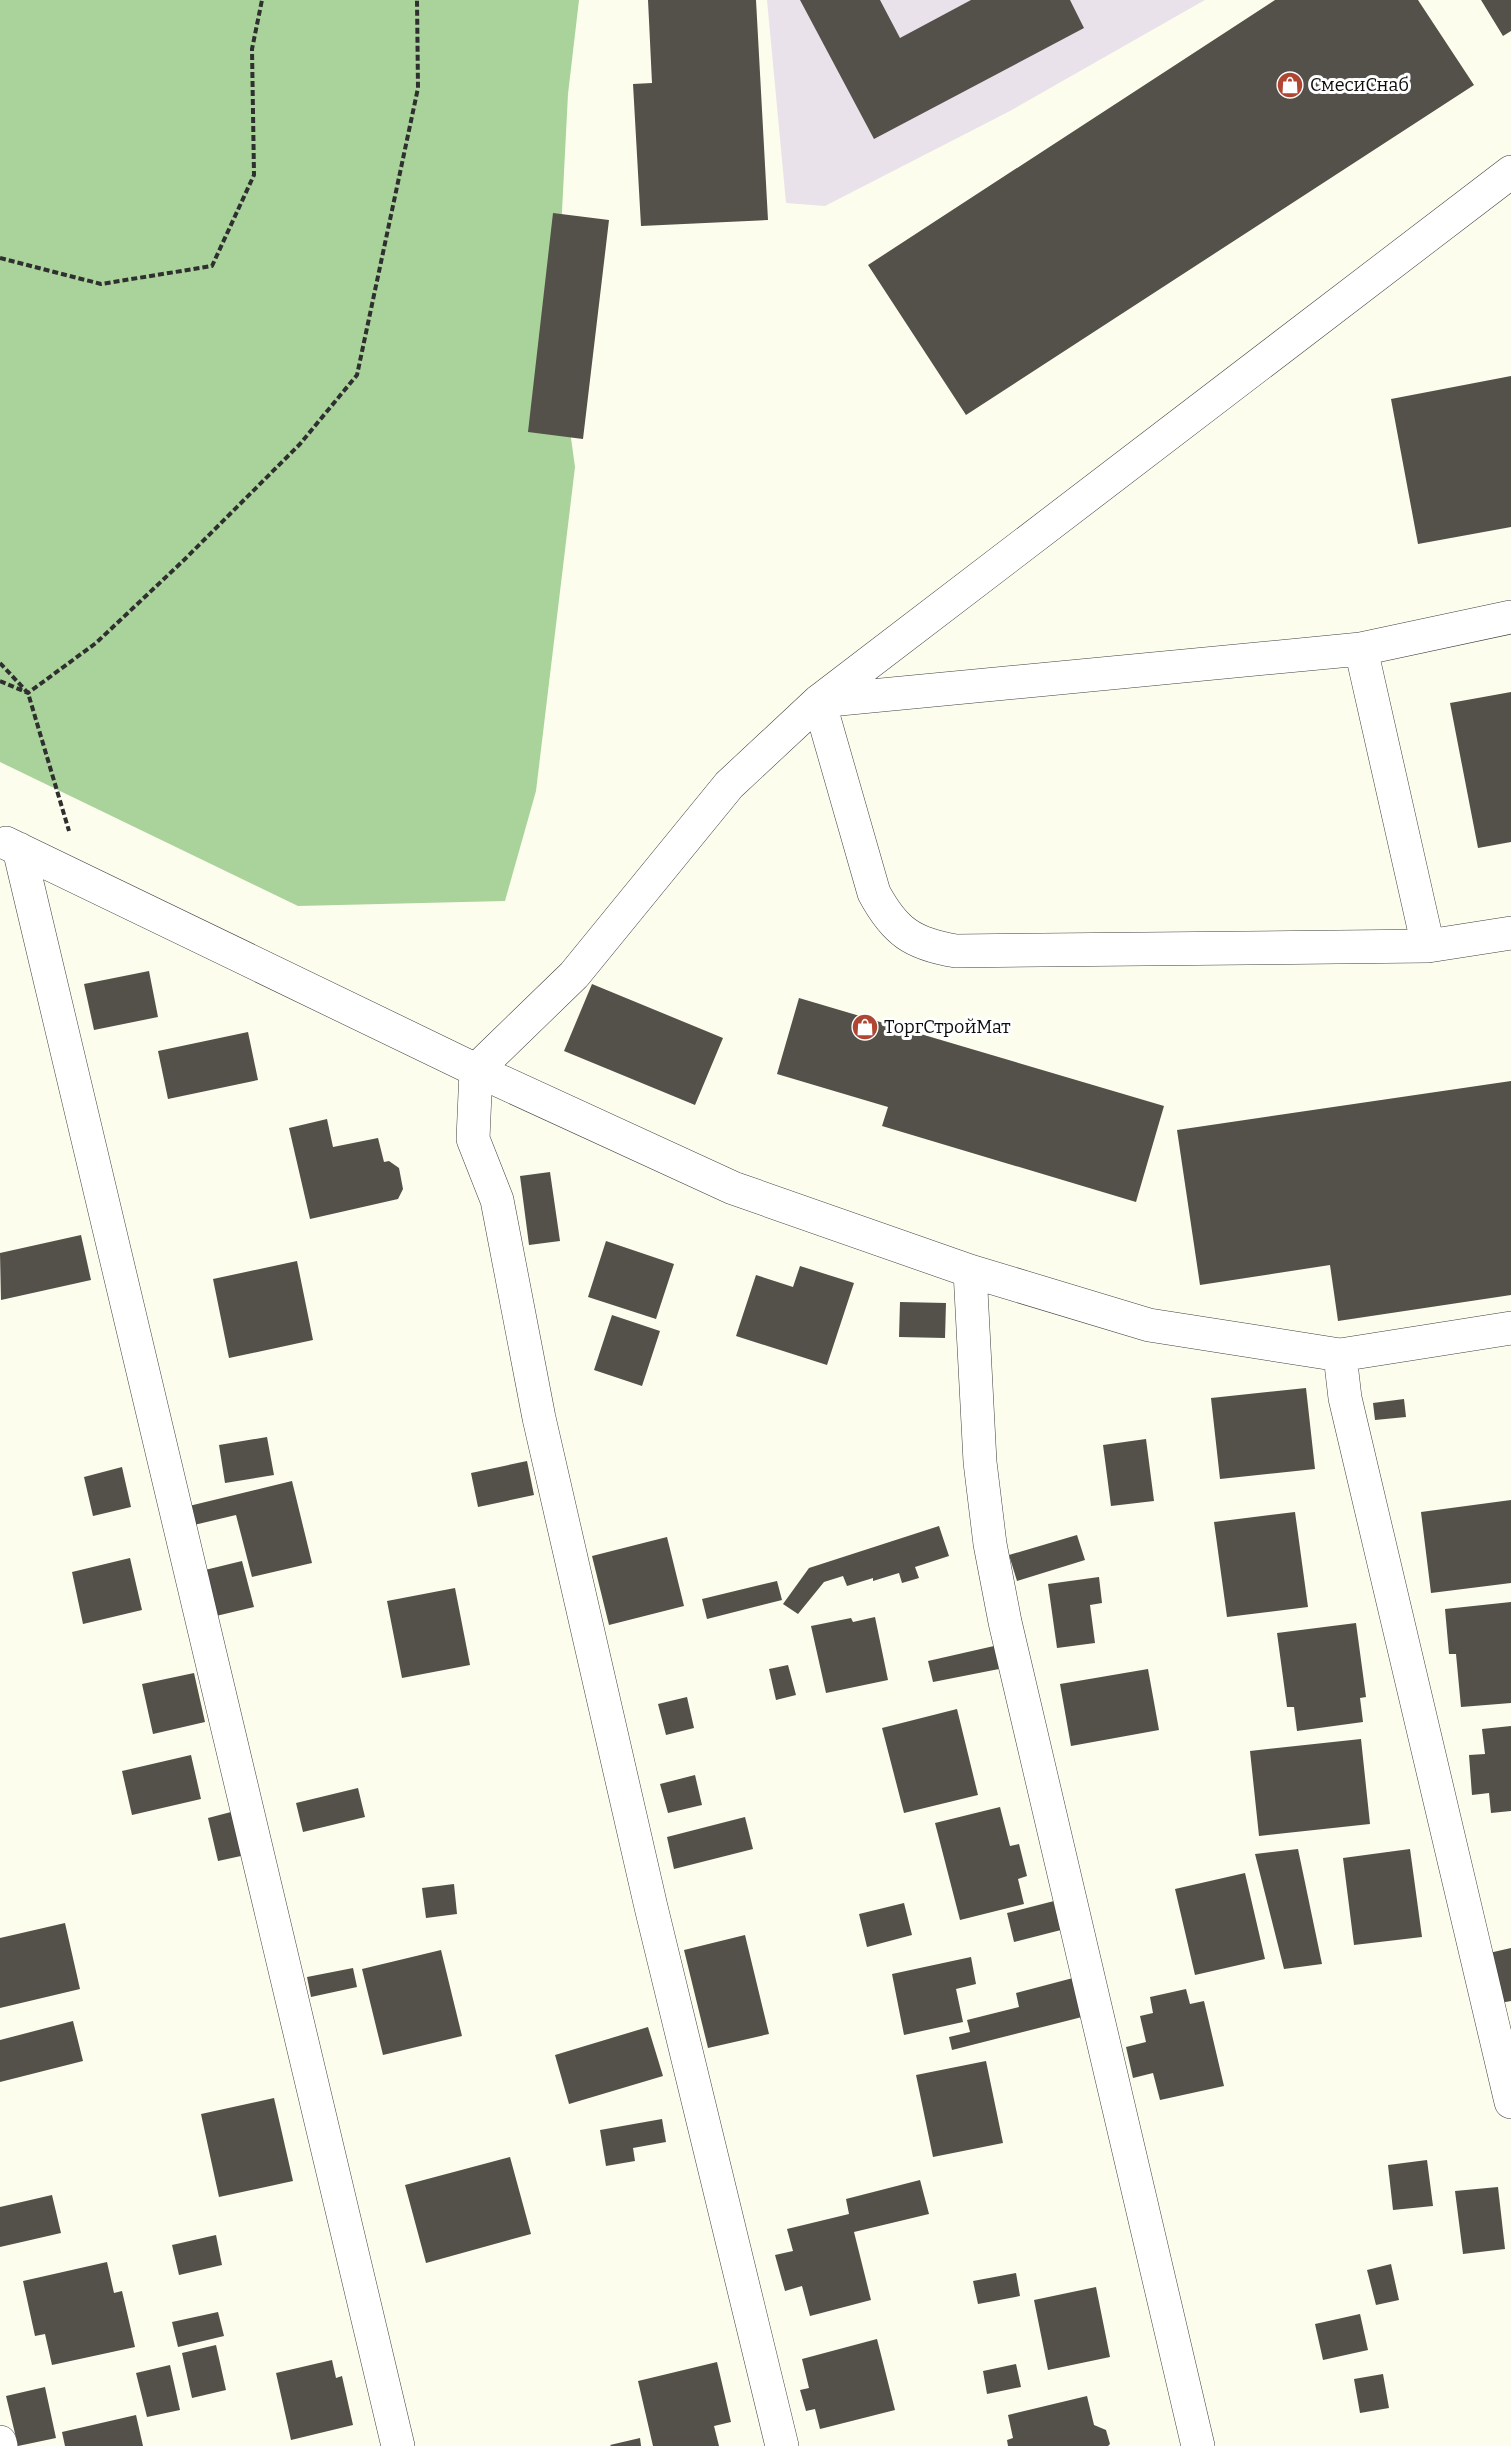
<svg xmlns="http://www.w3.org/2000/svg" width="1511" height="2446" font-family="Bitter,serif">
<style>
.industrial{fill:#eae2ea}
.forest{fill:#aad39c}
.building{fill:#54504a}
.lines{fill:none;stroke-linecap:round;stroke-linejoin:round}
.minor-casing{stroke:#404040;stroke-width:34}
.path{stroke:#2f2f2f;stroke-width:4;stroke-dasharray:6 3;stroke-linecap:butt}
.minor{stroke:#fff;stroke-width:33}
.labels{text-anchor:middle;stroke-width:6;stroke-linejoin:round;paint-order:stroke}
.poi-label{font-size:18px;fill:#0d0d0d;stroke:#fff;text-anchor:start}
</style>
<rect width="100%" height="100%" fill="#fdfdee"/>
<!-- industrial -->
<path class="industrial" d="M767,0H1205L1010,111L825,206L786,203Z"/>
<!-- forest -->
<path class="forest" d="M0,0H579L568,94L556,329L575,467L536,791L505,901L298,906L0,762Z"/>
<!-- building -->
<path class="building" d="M648,0H756L768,220L641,226L633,84L652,83Z
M800,0H880L900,38L971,0H1070L1084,28L874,139Z
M1275,0H1418L1474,85L966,415L868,265Z
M1481,0H1511V31L1503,36Z
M553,213L609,220L583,439L528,432Z
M1511,376V527L1418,544L1391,399Z
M1511,692V842L1478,848L1450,703Z
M149,971L158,1017L94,1030L84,984Z
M592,984L723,1038L695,1105L564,1051Z
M799,998L1164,1106L1136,1202L882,1126L888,1107L777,1074Z
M248,1032L258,1080L168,1099L158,1051Z
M1511,1081V1295L1338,1321L1330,1265L1200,1285L1177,1130Z
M327,1119L333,1147L378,1138L384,1162L389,1161L399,1168L403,1189L398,1199L310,1219L289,1128Z
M550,1172L560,1241L529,1245L520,1176Z
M81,1235L91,1280L1,1300L0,1253Z
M606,1241L674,1264L656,1319L588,1297Z
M297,1261L313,1340L229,1358L213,1279Z
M800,1266L854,1283L827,1365L736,1336L756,1275L793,1287Z
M900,1302L946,1303L945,1338L899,1337Z
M612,1315L660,1331L642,1386L594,1370Z
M1306,1388L1315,1469L1220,1479L1211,1398Z
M1404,1399L1406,1417L1375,1420L1373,1403Z
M267,1437L274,1475L225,1483L219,1445Z
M1146,1439L1154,1501L1111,1506L1103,1445Z
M527,1461L534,1495L478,1507L471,1473Z
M122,1467L131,1507L93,1516L84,1477Z
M292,1481L312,1563L252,1577L236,1515L194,1525L189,1506Z
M1511,1500V1583L1431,1593L1421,1512Z
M1295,1512L1308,1607L1227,1617L1214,1522Z
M939,1526L949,1556L915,1567L919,1578L902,1583L899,1573L873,1581V1578L847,1586L843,1576L824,1582L798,1614L783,1604L809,1568Z
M1077,1535L1085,1560L1017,1581L1009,1555Z
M667,1537L684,1606L609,1625L592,1556Z
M130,1558L142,1610L83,1624L72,1572Z
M242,1561L254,1607L216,1616L205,1570Z
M1099,1577L1102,1603L1090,1605L1095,1643L1057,1648L1048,1584Z
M777,1581L782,1600L707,1619L702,1599Z
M455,1588L470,1665L402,1678L387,1601Z
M1511,1602V1703L1461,1707L1456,1654H1449L1445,1609Z
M875,1617L888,1680L826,1693L811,1626L851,1618L853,1622Z
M1356,1623L1366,1697L1360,1698L1363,1722L1297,1731L1294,1707H1287L1277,1633Z
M994,1646L999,1669L933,1682L928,1661Z
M788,1665L796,1695L776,1700L769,1669Z
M1148,1669L1159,1730L1071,1746L1060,1684Z
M194,1673L205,1722L153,1734L142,1684Z
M687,1697L694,1728L666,1735L658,1704Z
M957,1709L978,1795L904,1813L882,1728Z
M1511,1726V1811L1491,1813L1489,1793L1472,1795L1469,1755L1485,1754L1482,1729Z
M1361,1739L1370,1824L1259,1836L1250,1751Z
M191,1755L201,1799L132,1815L122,1771Z
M695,1775L702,1805L668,1813L660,1784Z
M358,1788L365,1817L303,1832L296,1803Z
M1000,1807L1010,1846L1019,1844L1027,1876L1018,1879L1024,1904L960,1920L935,1823Z
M231,1812L241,1856L218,1861L208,1818Z
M745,1817L753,1849L674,1869L667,1837Z
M1298,1849L1322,1964L1284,1969L1255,1854Z
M1410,1849L1422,1937L1354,1945L1343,1858Z
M1245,1873L1265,1959L1195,1975L1175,1889Z
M454,1884L457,1914L426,1918L422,1888Z
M1054,1901L1061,1930L1014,1942L1007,1913Z
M904,1903L912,1935L867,1947L859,1914Z
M65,1923L80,1989L0,2008V1938Z
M745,1935L769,2034L708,2048L684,1950Z
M1511,1948V2001L1500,2003L1489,1953Z
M441,1950L462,2036L383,2055L362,1969Z
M971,1957L976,1984L956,1989L963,2022L904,2035L892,1974Z
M353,1968L357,1987L311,1997L307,1977Z
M1073,1978L1082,2017L952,2050L949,2037L970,2032L967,2020L1019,2007L1016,1993Z
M1186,1989L1190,2004L1204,2001L1224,2086L1160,2100L1153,2073L1133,2078L1126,2047L1146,2042L1140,2016L1153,2013L1150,1997Z
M73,2021L83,2061L0,2082V2040Z
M648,2027L663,2076L569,2104L555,2055Z
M986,2061L1003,2143L933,2157L916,2075Z
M274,2098L293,2181L219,2197L201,2114Z
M662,2119L666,2142L633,2148L635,2161L606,2166L600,2130Z
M510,2157L531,2234L426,2263L405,2185Z
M1427,2160L1433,2206L1393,2210L1388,2165Z
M920,2180L929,2214L854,2232L871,2300L810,2316L802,2286L785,2291L775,2255L793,2251L787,2229L849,2214L846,2199Z
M1498,2187L1505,2249L1463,2254L1455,2191Z
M52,2195L61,2233L0,2247V2207Z
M216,2235L222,2265L179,2275L172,2245Z
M107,2262L114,2293L122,2291L135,2347L52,2365L45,2334L35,2336L23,2281Z
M1391,2264L1399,2300L1376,2305L1367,2270Z
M1016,2273L1020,2296L978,2304L973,2281Z
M1096,2287L1110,2357L1048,2370L1034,2300Z
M218,2312L224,2336L178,2347L172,2322Z
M1360,2314L1368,2350L1323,2360L1315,2324Z
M877,2339L895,2410L820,2429L815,2409L806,2411L800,2390L809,2388L802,2359Z
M216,2345L226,2390L192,2398L182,2353Z
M332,2360L336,2378L342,2376L353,2425L291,2440L276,2373Z
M717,2362L731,2422L714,2426L719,2446H653L638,2381Z
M1016,2364L1021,2387L987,2394L983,2371Z
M170,2365L180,2410L147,2417L136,2373Z
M1383,2374L1389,2408L1360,2413L1354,2379Z
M45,2387L56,2438L18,2446L6,2396Z
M1087,2396L1094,2425L1106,2430L1110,2444L1108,2446H1008L1007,2440L1013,2438L1008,2415Z
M136,2415L143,2446H65L62,2432Z
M640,2438L641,2446H611L610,2445Z"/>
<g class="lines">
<defs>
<path id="minor" d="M1361,649L1511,617
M6,843L476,1070L733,1188L970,1271L1149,1325L1340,1355L1511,1328
M19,849L398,2446
M1428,946L956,951C913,944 895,932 874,893L819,701L1361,649L1428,946L1511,933
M970,1271L980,1462L990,1544L1005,1622L1198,2446
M1340,1355L1345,1398L1511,2102
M0,2442L1,2446
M782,2446L651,1907L539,1418L497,1200L473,1139L476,1070L574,975L729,785L819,701L1511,172"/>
</defs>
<!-- minor casing -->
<use href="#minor" class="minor-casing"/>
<!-- path -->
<path class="path" d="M0,258L101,284L212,266L254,175L252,49L262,0
M0,663L28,693L69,831
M0,681L28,693L96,643L184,560L300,444L357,375L418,88L417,0"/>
<!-- minor -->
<use href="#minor" class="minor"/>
</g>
<!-- icons -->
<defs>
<symbol id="shop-disc" viewBox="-11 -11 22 22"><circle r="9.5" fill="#ae4633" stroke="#fff"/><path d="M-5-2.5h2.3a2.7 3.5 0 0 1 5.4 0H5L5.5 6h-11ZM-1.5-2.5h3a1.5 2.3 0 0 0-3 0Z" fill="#fff"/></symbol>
</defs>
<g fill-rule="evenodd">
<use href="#shop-disc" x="1275" y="70" width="30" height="30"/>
<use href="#shop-disc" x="850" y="1012" width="30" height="30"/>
</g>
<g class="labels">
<!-- poi labels -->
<g class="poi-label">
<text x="1310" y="91">СмесиСнаб</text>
<text x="884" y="1033">ТоргСтройМат</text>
</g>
</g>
</svg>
